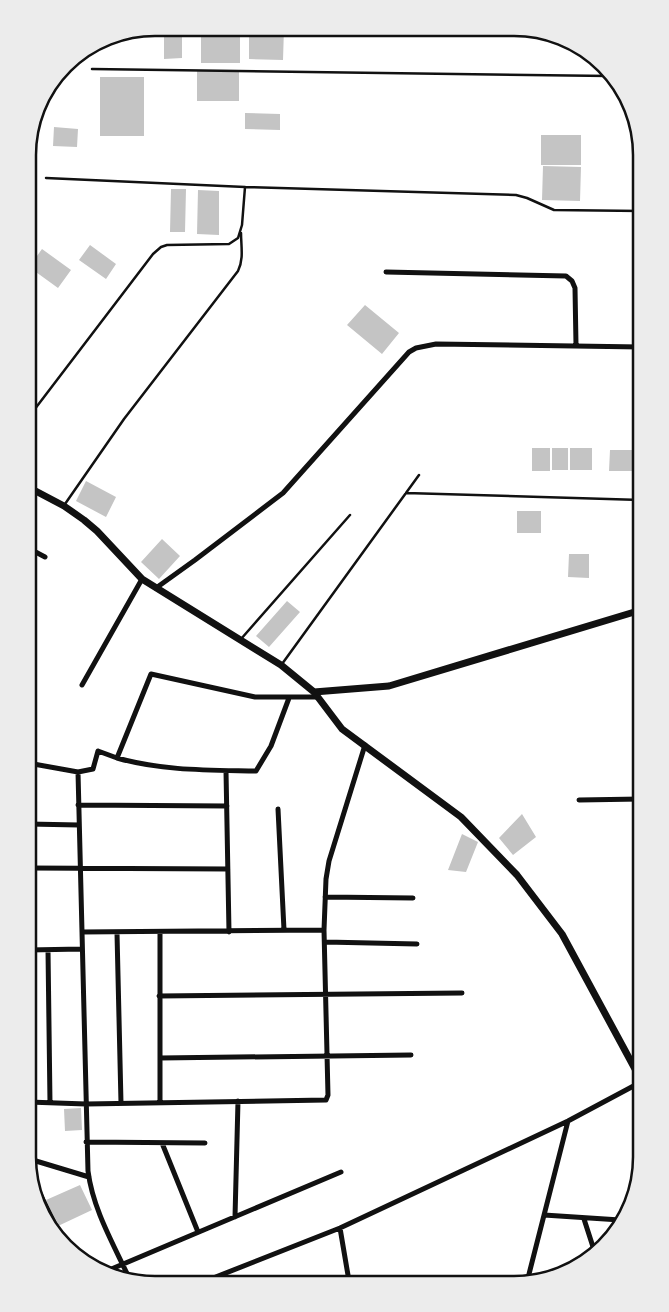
<svg xmlns="http://www.w3.org/2000/svg" width="669" height="1312" font-family="Jost,sans-serif">
<style>
.building{fill:#c4c4c4}
.lines{fill:none;stroke-linecap:round;stroke-linejoin:round}
.service{stroke:#111;stroke-width:2.5}
.minor{stroke:#111;stroke-width:5}
.tertiary{stroke:#111;stroke-width:7}
.rim{fill:none;stroke:#111;stroke-width:2.5}
</style>
<rect width="100%" height="100%" fill="#fff"/>
<!-- building -->
<path class="building" d="M201,28H240V63H201Z
M249,28H284L283,60L249,59Z
M164,29H182V58L164,59Z
M197,71H239V101H197Z
M100,77H144V136H100Z
M245,113L280,114V130L245,129Z
M54,127L78,129L77,147L53,146Z
M541,135H581V165H541Z
M543,166L581,167L580,201L542,200Z
M171,189H186L185,232H170Z
M198,190L219,191V235L197,234Z
M28,239L36,244L28,256Z
M90,245L116,264L106,279L79,260Z
M42,249L71,270L58,288L29,267Z
M365,305L399,333L382,354L347,325Z
M532,448H550V471H532Z
M552,448H568V470H552Z
M570,448H592V470H570Z
M610,450H641V471H609Z
M86,481L116,497L106,517L76,501Z
M517,511H541V533H517Z
M162,539L180,556L159,579L141,562Z
M569,554H589V578L568,577Z
M287,601L300,612L269,647L256,636Z
M522,814L536,837L513,855L499,838Z
M462,834L478,842L466,872L448,870Z
M81,1108L82,1130L65,1131L64,1109Z
M80,1185L92,1210L58,1226L46,1200Z"/>
<g class="lines">
<!-- service -->
<path class="service" d="M92,69L609,76
M46,178L245,187L516,195L527,198L554,210L641,211
M28,418L153,254L161,247L167,245L229,244L238,238L242,225L245,187
M406,493L641,500
M65,504L124,419L238,271C244,259 241,246 241,233
M241,639L350,515
M282,664L419,475"/>
<!-- minor -->
<path class="minor" d="M386,272L566,276L572,281L575,288L576,345
M28,548L45,557
M156,588L195,560L283,493L409,352L416,348L436,344L641,347
M82,685L142,579
M117,758C163,771 209,770 256,771L271,746L289,698
M28,763L78,772L93,769L98,751L117,758L151,674L255,697H318
M226,771L229,932
M78,772L88,1171C93,1210 114,1245 130,1280
M579,800L641,799
M78,805L227,806
M278,809L284,930
M28,824L79,825
M28,868L228,869
M325,897L413,898
M82,932L324,930
M117,933L121,1103
M160,933V1102
M325,942L417,944
M28,950L82,949
M48,950L50,1103
M159,996L462,993
M160,1058L411,1055
M28,1102L86,1104L326,1100L328,1095L324,930L326,879L329,861L365,745
M86,1142L205,1143
M162,1143L198,1232
M29,1165L32,1161H36L89,1177
M30,1173L62,1239
M544,1215L620,1220
M235,1217L238,1101
M584,1219L594,1250
M340,1228L349,1281
M109,1270L341,1172
M528,1278L568,1121
M203,1282L340,1228L568,1121L641,1082"/>
<!-- tertiary -->
<path class="tertiary" d="M28,487L64,506L84,520L97,531L142,579L281,665L314,692L342,729L461,817L517,875L562,934L641,1080
M314,692L389,686L641,610"/>
</g>
<!-- crop -->
<path d="M0 0H669V1312H0ZM155 36H514A119 119 0 0 1 633 155V1157A119 119 0 0 1 514 1276H155A119 119 0 0 1 36 1157V155A119 119 0 0 1 155 36Z" fill="#ececec" fill-rule="evenodd"/>
<path class="rim" d="M155 36H514A119 119 0 0 1 633 155V1157A119 119 0 0 1 514 1276H155A119 119 0 0 1 36 1157V155A119 119 0 0 1 155 36Z"/>
</svg>
